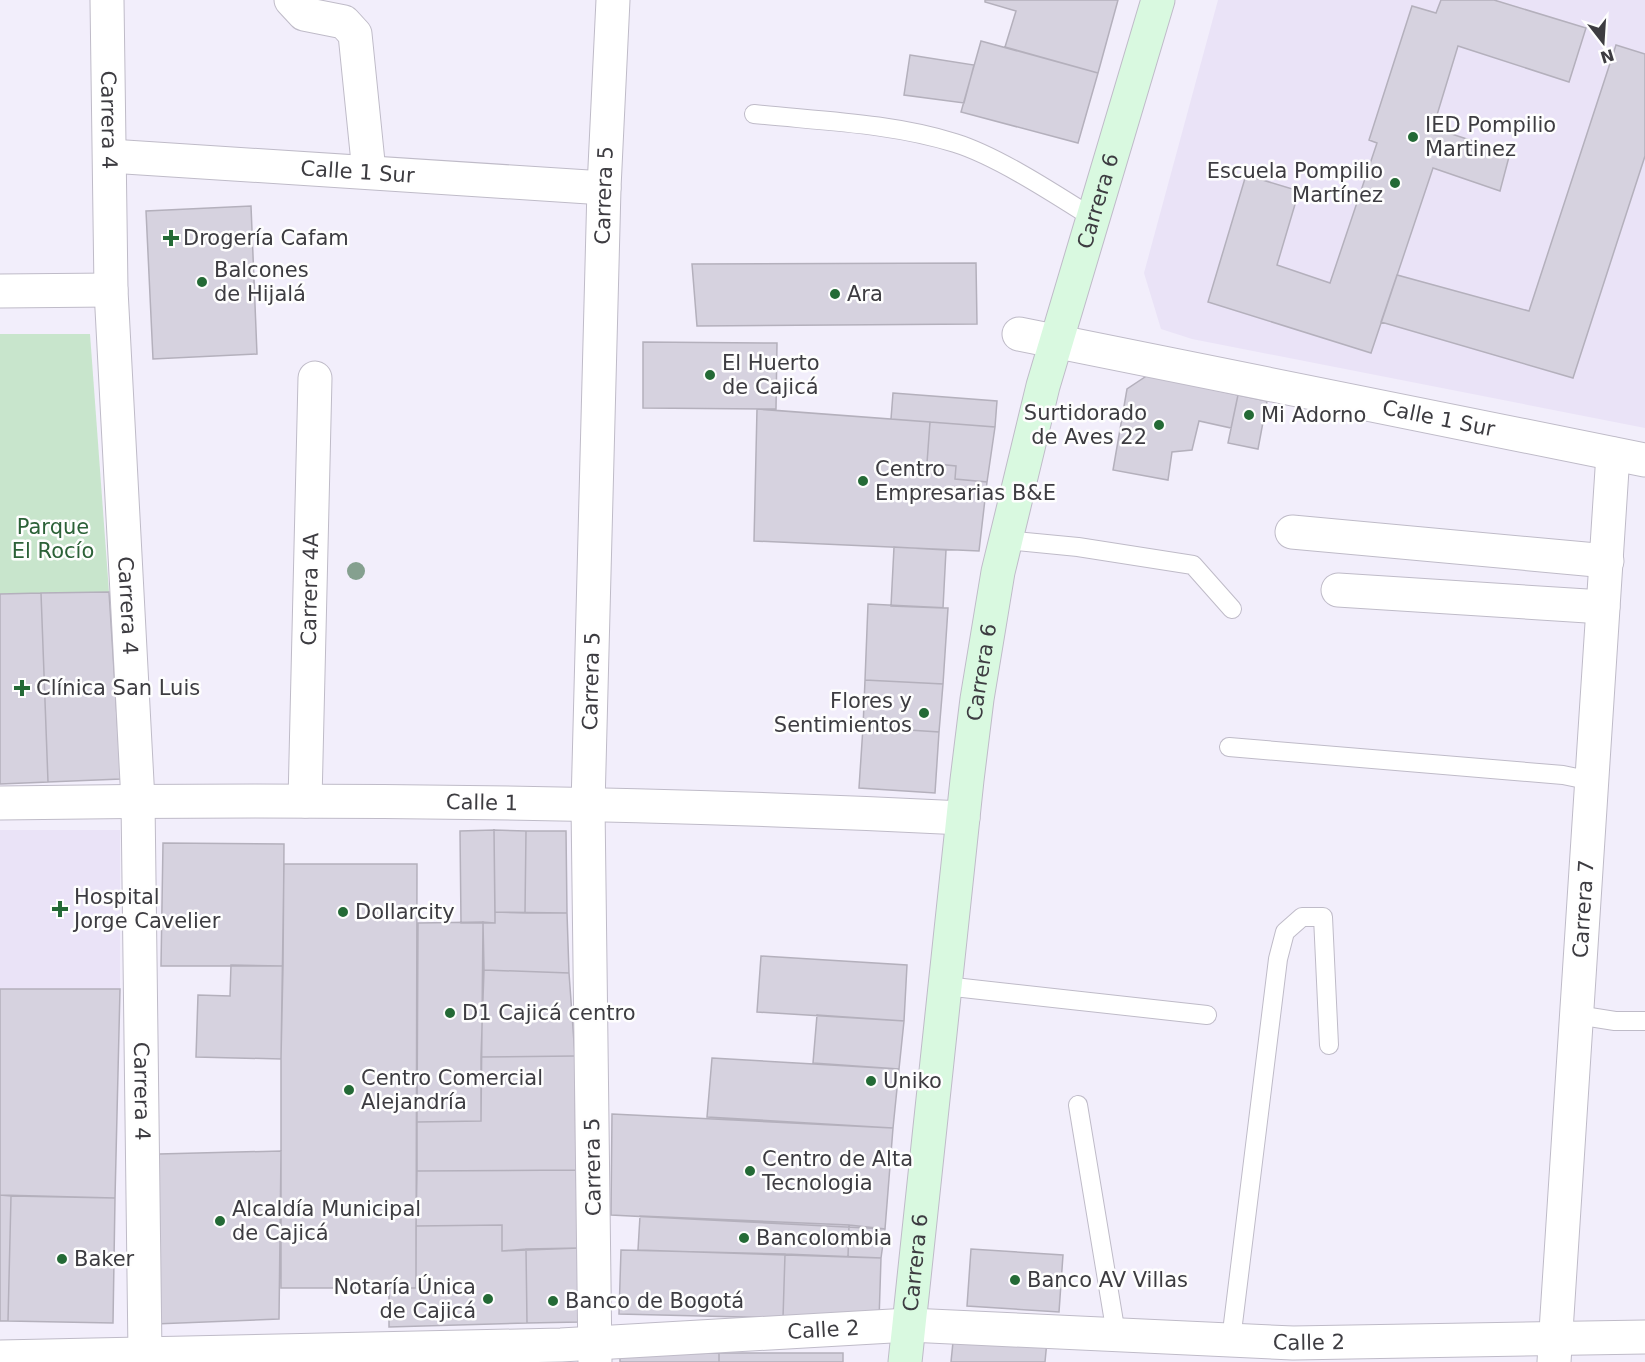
<svg xmlns="http://www.w3.org/2000/svg" width="1645" height="1362" font-family="'DejaVu Sans',sans-serif">
<style>
.built{fill:#eae3f7}
.green{fill:#c8e5cc}
.building{fill:#d6d2df;stroke:#b4b0bc;stroke-width:1.5}
.lines{fill:none;stroke-linecap:round;stroke-linejoin:round}
.lane-casing{stroke:#bfbbc8;stroke-width:20}
.street-casing{stroke:#bfbbc8;stroke-width:35}
.secondary-casing{stroke:#bfbbc8;stroke-width:35}
.lane{stroke:#fff;stroke-width:18}
.street{stroke:#fff;stroke-width:33}
.secondary{stroke:#d9f9e0;stroke-width:33}
.tree{fill:#85a08f}
.poi-dot{fill:#246a36;stroke:#fefefe;stroke-width:2}
.labels{text-anchor:middle;stroke-width:5;stroke-linejoin:round;paint-order:stroke}
.street-label{font-size:21px;fill:#3d3c41;stroke:#fefefe}
.poi-label{font-size:21px;fill:#3d3c41;stroke:#fefefe;text-anchor:start}
.park-label{font-size:21px;fill:#2b6137;stroke:#fefefe}
</style>
<rect width="100%" height="100%" fill="#f2eefb"/>
<!-- built -->
<path class="built" d="M1218,0H1645V428L1192,339L1161,329L1144,273Z
M0,830H120V989H0Z"/>
<!-- green -->
<path class="green" d="M0,334H90L109,592L0,594Z"/>
<!-- building -->
<path class="building" d="M985,0H1118L1098,73L1005,47L1016,11L985,2Z
M1441,0H1494L1586,28L1569,82L1458,46L1433,128L1510,153L1500,191L1433,168L1371,353L1208,302L1246,175L1299,191L1277,265L1330,283L1377,143L1369,140L1412,6L1436,13Z
M981,41L1098,73L1078,143L961,112Z
M1616,45L1645,54V156L1573,378L1381,322L1397,275L1529,311Z
M910,55L974,65L964,103L904,95Z
M251,206L257,354L153,359L146,211Z
M976,263L977,324L697,326L692,264Z
M643,342L777,343L776,409L643,408Z
M1148,375L1238,395L1231,428L1199,421L1192,450L1172,452L1168,480L1113,470L1127,389Z
M893,393L997,401L995,427L891,419Z
M1238,395L1267,401L1258,449L1228,443Z
M757,409L930,422L927,463L956,466L955,479L987,482L979,551L754,541Z
M930,422L995,427L987,482L955,479L956,466L927,463Z
M894,547L946,550L943,608L891,606Z
M109,592L121,779L48,782L41,593Z
M41,593L48,782L0,784V594Z
M868,604L948,608L943,684L865,680Z
M865,680L943,684L939,732L863,727Z
M863,727L939,732L935,793L859,788Z
M494,830L495,923H461L460,831Z
M494,830L526,831L525,913L495,912Z
M526,831H566L567,913H525Z
M163,843L284,844L283,966H161Z
M284,864H417L416,1288H281V1059Z
M495,912L567,913L569,973L484,970L483,922L495,923Z
M483,922L481,1121L417,1122L418,923Z
M761,956L907,965L904,1021L757,1012Z
M231,965L283,966L281,1059L196,1057L198,995L230,996Z
M484,970L569,973L575,1056L481,1057Z
M0,989H120L115,1198L0,1195Z
M817,1015L904,1021L899,1069L813,1063Z
M575,1056L576,1170L417,1171V1122L481,1121V1057Z
M712,1058L899,1069L893,1128L707,1117Z
M612,1114L893,1128L885,1229L611,1215Z
M281,1151L279,1319L155,1324L159,1154Z
M576,1170L579,1248L502,1251V1225L416,1226L417,1171Z
M0,1195L11,1196L8,1321H0Z
M11,1196L115,1198L113,1323L8,1321Z
M640,1216L849,1225L848,1257L638,1250Z
M502,1225V1251L526,1249L527,1323L389,1327V1288H416V1226Z
M849,1225L885,1229L881,1258L848,1257Z
M579,1248L580,1322L527,1323L526,1249Z
M971,1249L1063,1255L1059,1312L967,1306Z
M621,1250L785,1254L783,1318L619,1314Z
M785,1254L881,1258L879,1320L783,1318Z
M954,1332L1047,1341L1045,1362H951Z
M719,1353V1362H620V1355Z
M719,1353H843V1362H719Z"/>
<g class="lines">
<defs>
<path id="lane" d="M754,114C821,121 891,123 955,143C997,156 1055,194 1093,218
M1006,540L1078,547L1193,565L1232,609
M1229,747L1563,775L1592,781
M945,986L1207,1015
M1577,1015L1615,1021H1645
M1078,1105L1116,1334
M1231,1340L1278,959L1285,932L1302,917H1323L1329,1045"/>
<g id="street">
<path id="s1" d="M107,0L111,290L138,801L145,1354"/>
<path d="M291,0L304,14L344,22L355,34L369,172"/>
<path id="s2" d="M110,156L604,188"/>
<path d="M0,291L111,290"/>
<path id="s3" d="M1019,334L1645,460"/>
<path d="M1292,532L1607,561"/>
<path d="M1338,590L1603,607"/>
<path id="s4" d="M305,801L315,378"/>
<path id="s5" d="M0,803C321,798 642,802 963,818"/>
<path id="s6" d="M0,1357L561,1345L909,1325L1293,1343L1645,1337"/>
<path id="s7" d="M595,1362L588,805L604,188L613,0"/>
<path id="s8" d="M1554,1362L1613,454"/>
</g>
<g id="secondary">
<path id="s9" d="M905,1362L967,780L977,699L998,572L1043,386L1158,0"/>
</g>
</defs>
<!-- lane casing -->
<use href="#lane" class="lane-casing"/>
<!-- street casing -->
<use href="#street" class="street-casing"/>
<!-- secondary casing -->
<use href="#secondary" class="secondary-casing"/>
<!-- lane -->
<use href="#lane" class="lane"/>
<!-- street -->
<use href="#street" class="street"/>
<!-- secondary -->
<use href="#secondary" class="secondary"/>
</g>
<!-- trees -->
<circle class="tree" cx="356" cy="571" r="9"/>
<!-- markers -->
<g class="poi-dot">
<circle cx="1413" cy="137" r="6"/>
<circle cx="1395" cy="183" r="6"/>
<path d="M168 229h6v6h6v6h-6v6h-6v-6h-6v-6h6z"/>
<circle cx="202" cy="282" r="6"/>
<circle cx="835" cy="294" r="6"/>
<circle cx="710" cy="375" r="6"/>
<circle cx="1249" cy="415" r="6"/>
<circle cx="1159" cy="425" r="6"/>
<circle cx="863" cy="481" r="6"/>
<path d="M19 679h6v6h6v6h-6v6h-6v-6h-6v-6h6z"/>
<circle cx="924" cy="713" r="6"/>
<path d="M57 900h6v6h6v6h-6v6h-6v-6h-6v-6h6z"/>
<circle cx="343" cy="912" r="6"/>
<circle cx="450" cy="1013" r="6"/>
<circle cx="871" cy="1081" r="6"/>
<circle cx="349" cy="1090" r="6"/>
<circle cx="750" cy="1171" r="6"/>
<circle cx="220" cy="1221" r="6"/>
<circle cx="744" cy="1238" r="6"/>
<circle cx="62" cy="1259" r="6"/>
<circle cx="1015" cy="1280" r="6"/>
<circle cx="488" cy="1299" r="6"/>
<circle cx="553" cy="1301" r="6"/>
</g>
<g class="labels">
<!-- street labels -->
<g class="street-label">
<text dy="7" stroke="none"><textPath href="#s1" startOffset="120">Carrera 4</textPath></text>
<text dy="7" stroke="none"><textPath href="#s2" startOffset="248">Calle 1 Sur</textPath></text>
<text dy="7" stroke="none"><textPath href="#s7" startOffset="1167">Carrera 5</textPath></text>
<text dy="7" stroke="none"><textPath href="#s9" startOffset="1180">Carrera 6</textPath></text>
<text dy="7" stroke="none"><textPath href="#s3" startOffset="428">Calle 1 Sur</textPath></text>
<text dy="7" stroke="none"><textPath href="#s4" startOffset="212">Carrera 4A</textPath></text>
<text dy="7" stroke="none"><textPath href="#s1" startOffset="606">Carrera 4</textPath></text>
<text dy="7" stroke="none"><textPath href="#s9" startOffset="694">Carrera 6</textPath></text>
<text dy="7" stroke="none"><textPath href="#s7" startOffset="681">Carrera 5</textPath></text>
<text dy="7" stroke="none"><textPath href="#s5" startOffset="482">Calle 1</textPath></text>
<text dy="7" stroke="none"><textPath href="#s8" startOffset="454">Carrera 7</textPath></text>
<text dy="7" stroke="none"><textPath href="#s1" startOffset="1092">Carrera 4</textPath></text>
<text transform="translate(593 1167) rotate(-91)" y="7">Carrera 5</text>
<text dy="7" stroke="none"><textPath href="#s9" startOffset="100">Carrera 6</textPath></text>
<text dy="7" stroke="none"><textPath href="#s6" startOffset="824">Calle 2</textPath></text>
<text dy="7" stroke="none"><textPath href="#s6" startOffset="1310">Calle 2</textPath></text>
</g>
<!-- poi labels -->
<g class="poi-label">
<text x="1425" y="132">IED Pompilio<tspan x="1425" dy="24">Martinez</tspan></text>
<text x="1383" y="178" text-anchor="end">Escuela Pompilio<tspan x="1383" dy="24">Martínez</tspan></text>
<text x="183" y="245">Drogería Cafam</text>
<text x="214" y="277">Balcones<tspan x="214" dy="24">de Hijalá</tspan></text>
<text x="847" y="301">Ara</text>
<text x="722" y="370">El Huerto<tspan x="722" dy="24">de Cajicá</tspan></text>
<text x="1147" y="420" text-anchor="end">Surtidorado<tspan x="1147" dy="24">de Aves 22</tspan></text>
<text x="1261" y="422">Mi Adorno</text>
<text x="875" y="476">Centro<tspan x="875" dy="24">Empresarias B&amp;E</tspan></text>
<text x="36" y="695">Clínica San Luis</text>
<text x="912" y="708" text-anchor="end">Flores y<tspan x="912" dy="24">Sentimientos</tspan></text>
<text x="74" y="904">Hospital<tspan x="74" dy="24">Jorge Cavelier</tspan></text>
<text x="355" y="919">Dollarcity</text>
<text x="462" y="1020">D1 Cajicá centro</text>
<text x="361" y="1085">Centro Comercial<tspan x="361" dy="24">Alejandría</tspan></text>
<text x="883" y="1088">Uniko</text>
<text x="762" y="1166">Centro de Alta<tspan x="762" dy="24">Tecnologia</tspan></text>
<text x="232" y="1216">Alcaldía Municipal<tspan x="232" dy="24">de Cajicá</tspan></text>
<text x="756" y="1245">Bancolombia</text>
<text x="74" y="1266">Baker</text>
<text x="1027" y="1287">Banco AV Villas</text>
<text x="476" y="1294" text-anchor="end">Notaría Única<tspan x="476" dy="24">de Cajicá</tspan></text>
<text x="565" y="1308">Banco de Bogotá</text>
</g>
<!-- park labels -->
<g class="park-label">
<text x="53" y="534">Parque<tspan x="53" dy="24">El Rocío</tspan></text>
</g>
</g>
<!-- north arrow -->
<g transform="translate(1603 42) rotate(163)" stroke="#fefefe" stroke-width="4.5" paint-order="stroke">
<path d="M0-4.5L10 22L0 15L-10 22Z" fill="#3d3c41"/>
<text y="-9" font-size="16" font-weight="bold" text-anchor="middle" fill="#3d3c41">N</text>
</g>
</svg>
